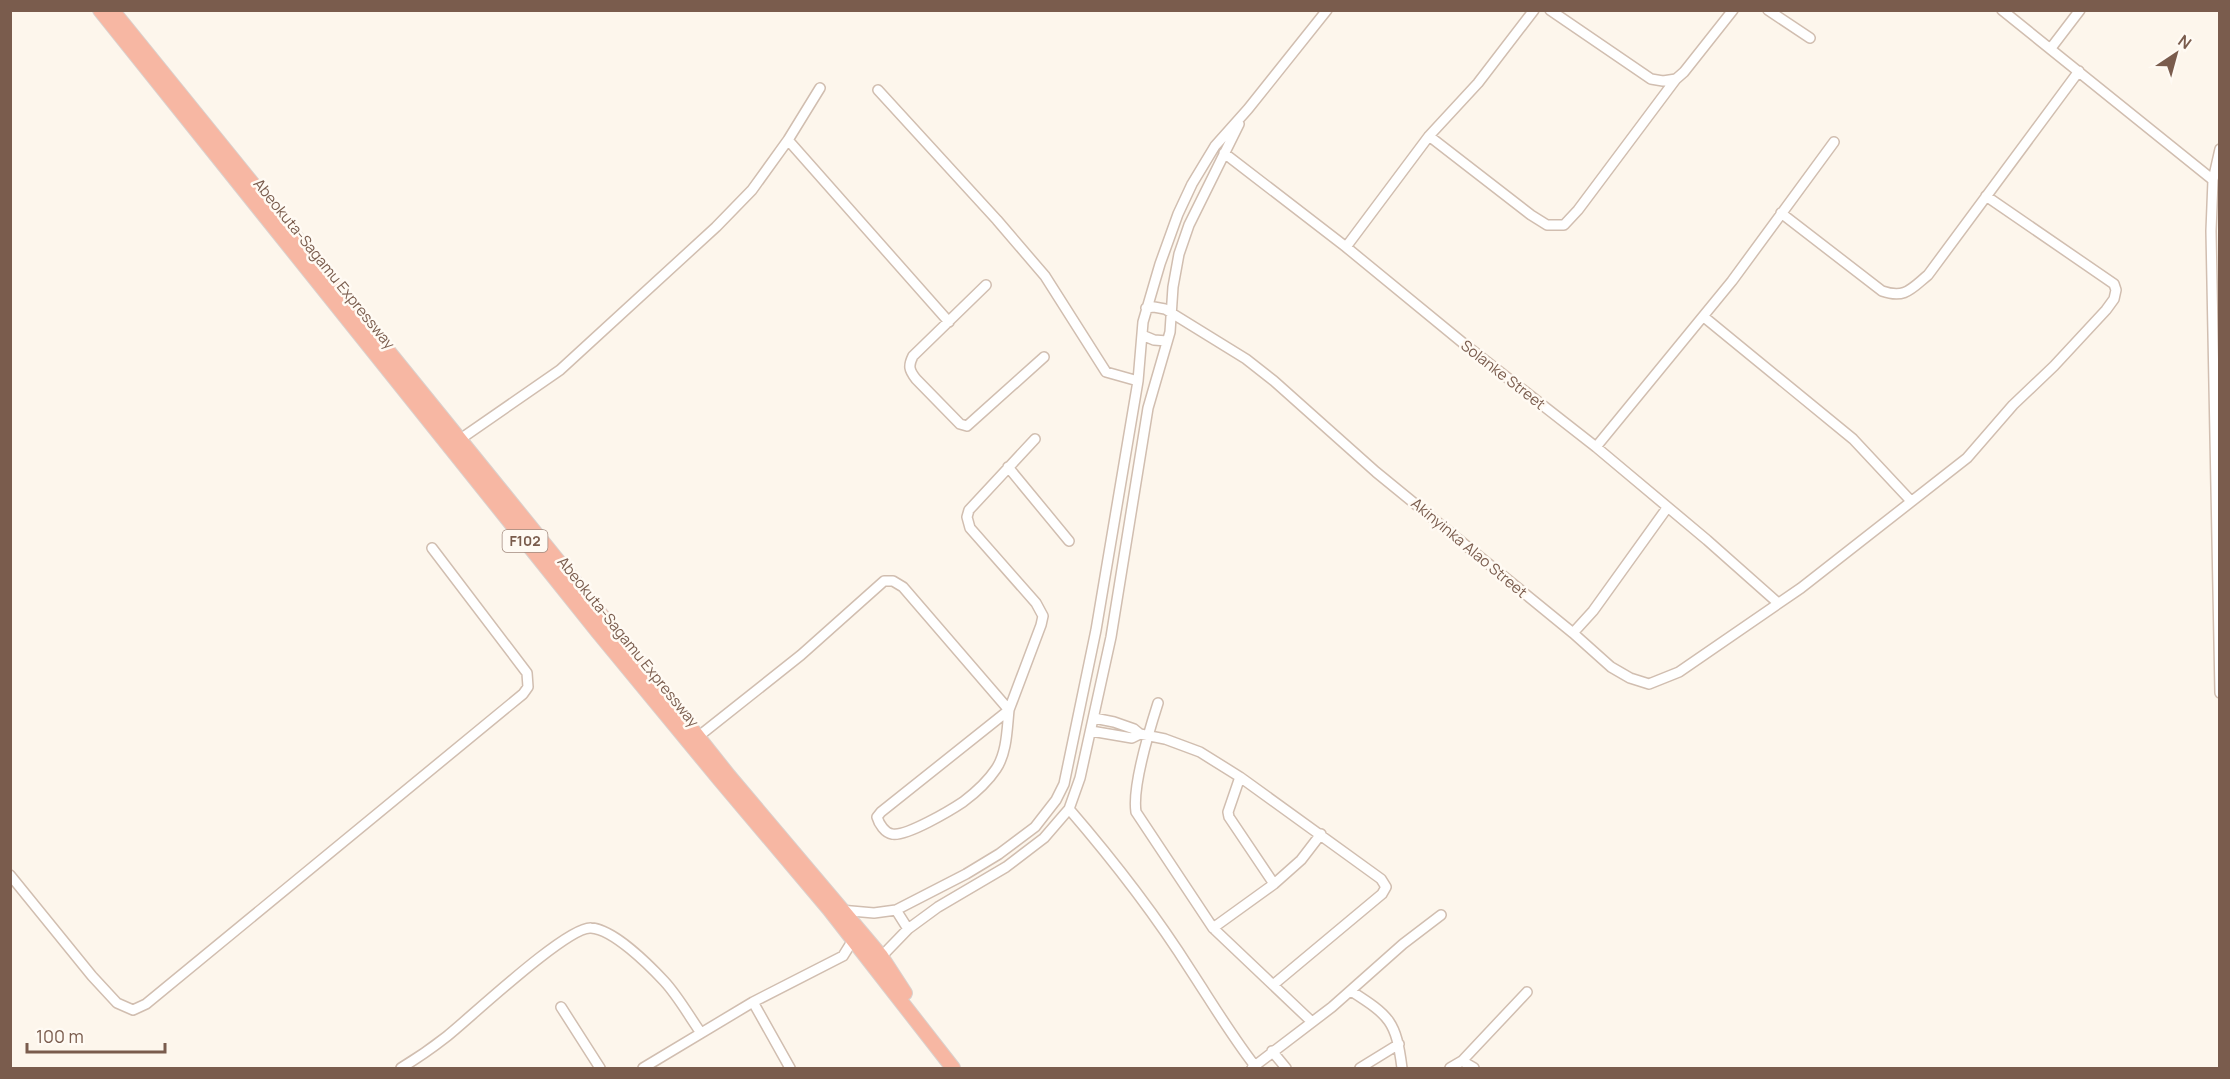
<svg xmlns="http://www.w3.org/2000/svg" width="2230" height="1079" font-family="Manrope,sans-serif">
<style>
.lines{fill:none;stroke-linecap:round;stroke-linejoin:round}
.minor-casing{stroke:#d1beb0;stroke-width:12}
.highway-casing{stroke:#dad1cd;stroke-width:16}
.minor{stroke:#fff;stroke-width:9}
.highway{stroke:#f7b7a3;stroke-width:14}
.labels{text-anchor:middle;stroke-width:5;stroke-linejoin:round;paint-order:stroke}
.shield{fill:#fffaf3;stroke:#a28b7f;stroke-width:1.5}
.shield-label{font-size:14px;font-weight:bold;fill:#7a5c4d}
.street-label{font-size:15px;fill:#7a5c4d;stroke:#fffaf3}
</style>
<rect width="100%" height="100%" fill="#fdf6ec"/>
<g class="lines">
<defs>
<path id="minor" d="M1550,10L1651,79L1663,81L1676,79
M1768,10L1810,38
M2002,10L2213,180
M2051,48L2080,10
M878,90L997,220L1045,276L1106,372L1138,381
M1429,136L1531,215L1547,225H1564L1578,210L1676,79L1684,72L1733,10
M788,140L949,322
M2220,149L2213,180L2211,231L2220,693
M1224,153L1346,247L1463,343L1596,447L1707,540L1778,603
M1781,213L1882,291C1905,299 1911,289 1928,275L2079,71
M1346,247L1429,136L1478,83L1534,10
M986,285L913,356C908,366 909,370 916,379L960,424L967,426L1044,357
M1146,308L1154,307L1165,309L1246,359L1274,381L1376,472L1573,633L1611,667L1630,678L1649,684L1679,672L1801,588L1967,458L2013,405L2054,366L2106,310L2114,299L2116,290L2114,284L1986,196
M1704,317L1853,439L1911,501
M1142,335L1154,340L1167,341
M459,440L560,370L716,227L752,190L788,140L820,88
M1596,447L1732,281L1834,142
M1008,467L1069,541
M1573,633L1593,611L1667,508
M1158,703C1150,728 1132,787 1136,812L1213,928L1273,985
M1094,718L1114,722L1134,729L1140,734L1165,739L1200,752L1240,777L1381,879L1386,887L1382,894L1273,985L1312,1022
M1091,731L1132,738L1140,734
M699,736L801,655L884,581H893L903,587L1009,710C1007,729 1007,753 996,769C988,781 975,793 963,802C951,810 906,837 892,834C885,833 879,824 877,817L881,812L1009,710L1041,625L1043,616L1036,603L970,528L967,517L969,510L1035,439
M1240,777L1228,812L1229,817L1274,884
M1069,809C1113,860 1155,914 1191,971C1212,1003 1231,1035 1255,1066
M10,875L92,976L117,1003L133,1010L146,1004L523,694L528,687L527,673L432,548
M840,910L874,913L896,910L966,874L999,854L1035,827L1056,800L1064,784L1096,630L1138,381L1143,322L1160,264L1178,214L1192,184L1215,146L1248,109L1327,10
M896,910L908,929
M1213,928L1274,884L1301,860L1321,834
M879,959L908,929L938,907L1006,867L1044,838L1069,809L1080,778L1111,637L1148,408L1170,332L1173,287L1179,254L1189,225L1239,124
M1351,991C1390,1016 1396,1021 1402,1068
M753,1002L790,1068
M561,1007L600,1068
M1272,1051L1286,1068
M1462,1061L1474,1068
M401,1068C416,1059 432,1048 446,1037C469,1019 567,926 591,928C613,929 649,965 664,981C678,996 689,1016 701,1033
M643,1068L753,1002L843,956L853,940
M1252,1068L1332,1007L1403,944L1441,915
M1360,1068L1399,1044
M1450,1068L1462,1061L1527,992"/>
<path id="highway" d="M100,10L598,632L720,780L829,909L953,1068
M112,10L580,588L729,776L881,956L905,993"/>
</defs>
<!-- minor casing -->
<use href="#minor" class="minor-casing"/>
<!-- highway casing -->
<use href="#highway" class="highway-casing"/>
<!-- minor -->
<use href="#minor" class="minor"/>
<!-- highway -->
<use href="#highway" class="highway"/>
</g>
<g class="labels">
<!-- shield labels -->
<rect class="shield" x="502.5" y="530" width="45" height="22" rx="4.5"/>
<g class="shield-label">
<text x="525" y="546">F102</text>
</g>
<!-- street labels -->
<g class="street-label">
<text transform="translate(324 264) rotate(51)" y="5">Abeokuta-Sagamu Expressway</text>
<text transform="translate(1503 375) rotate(38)" y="5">Solanke Street</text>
<text transform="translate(1469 548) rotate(40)" y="5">Akinyinka Alao Street</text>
<text transform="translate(628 642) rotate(51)" y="5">Abeokuta-Sagamu Expressway</text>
</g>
</g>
<!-- border -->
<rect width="2230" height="1079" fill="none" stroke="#7a5c4d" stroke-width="24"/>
<!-- north arrow -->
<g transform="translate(2176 54) rotate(36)" stroke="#fffaf3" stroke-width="4.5" paint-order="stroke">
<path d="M0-4.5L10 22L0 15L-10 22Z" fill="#7a5c4d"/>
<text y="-9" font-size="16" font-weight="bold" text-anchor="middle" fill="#7a5c4d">N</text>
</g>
<!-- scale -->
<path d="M27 1043v9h138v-9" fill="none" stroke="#7a5c4d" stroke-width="3"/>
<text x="36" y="1043" font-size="18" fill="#7a5c4d" stroke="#fffaf3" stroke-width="4.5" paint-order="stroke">100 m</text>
</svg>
